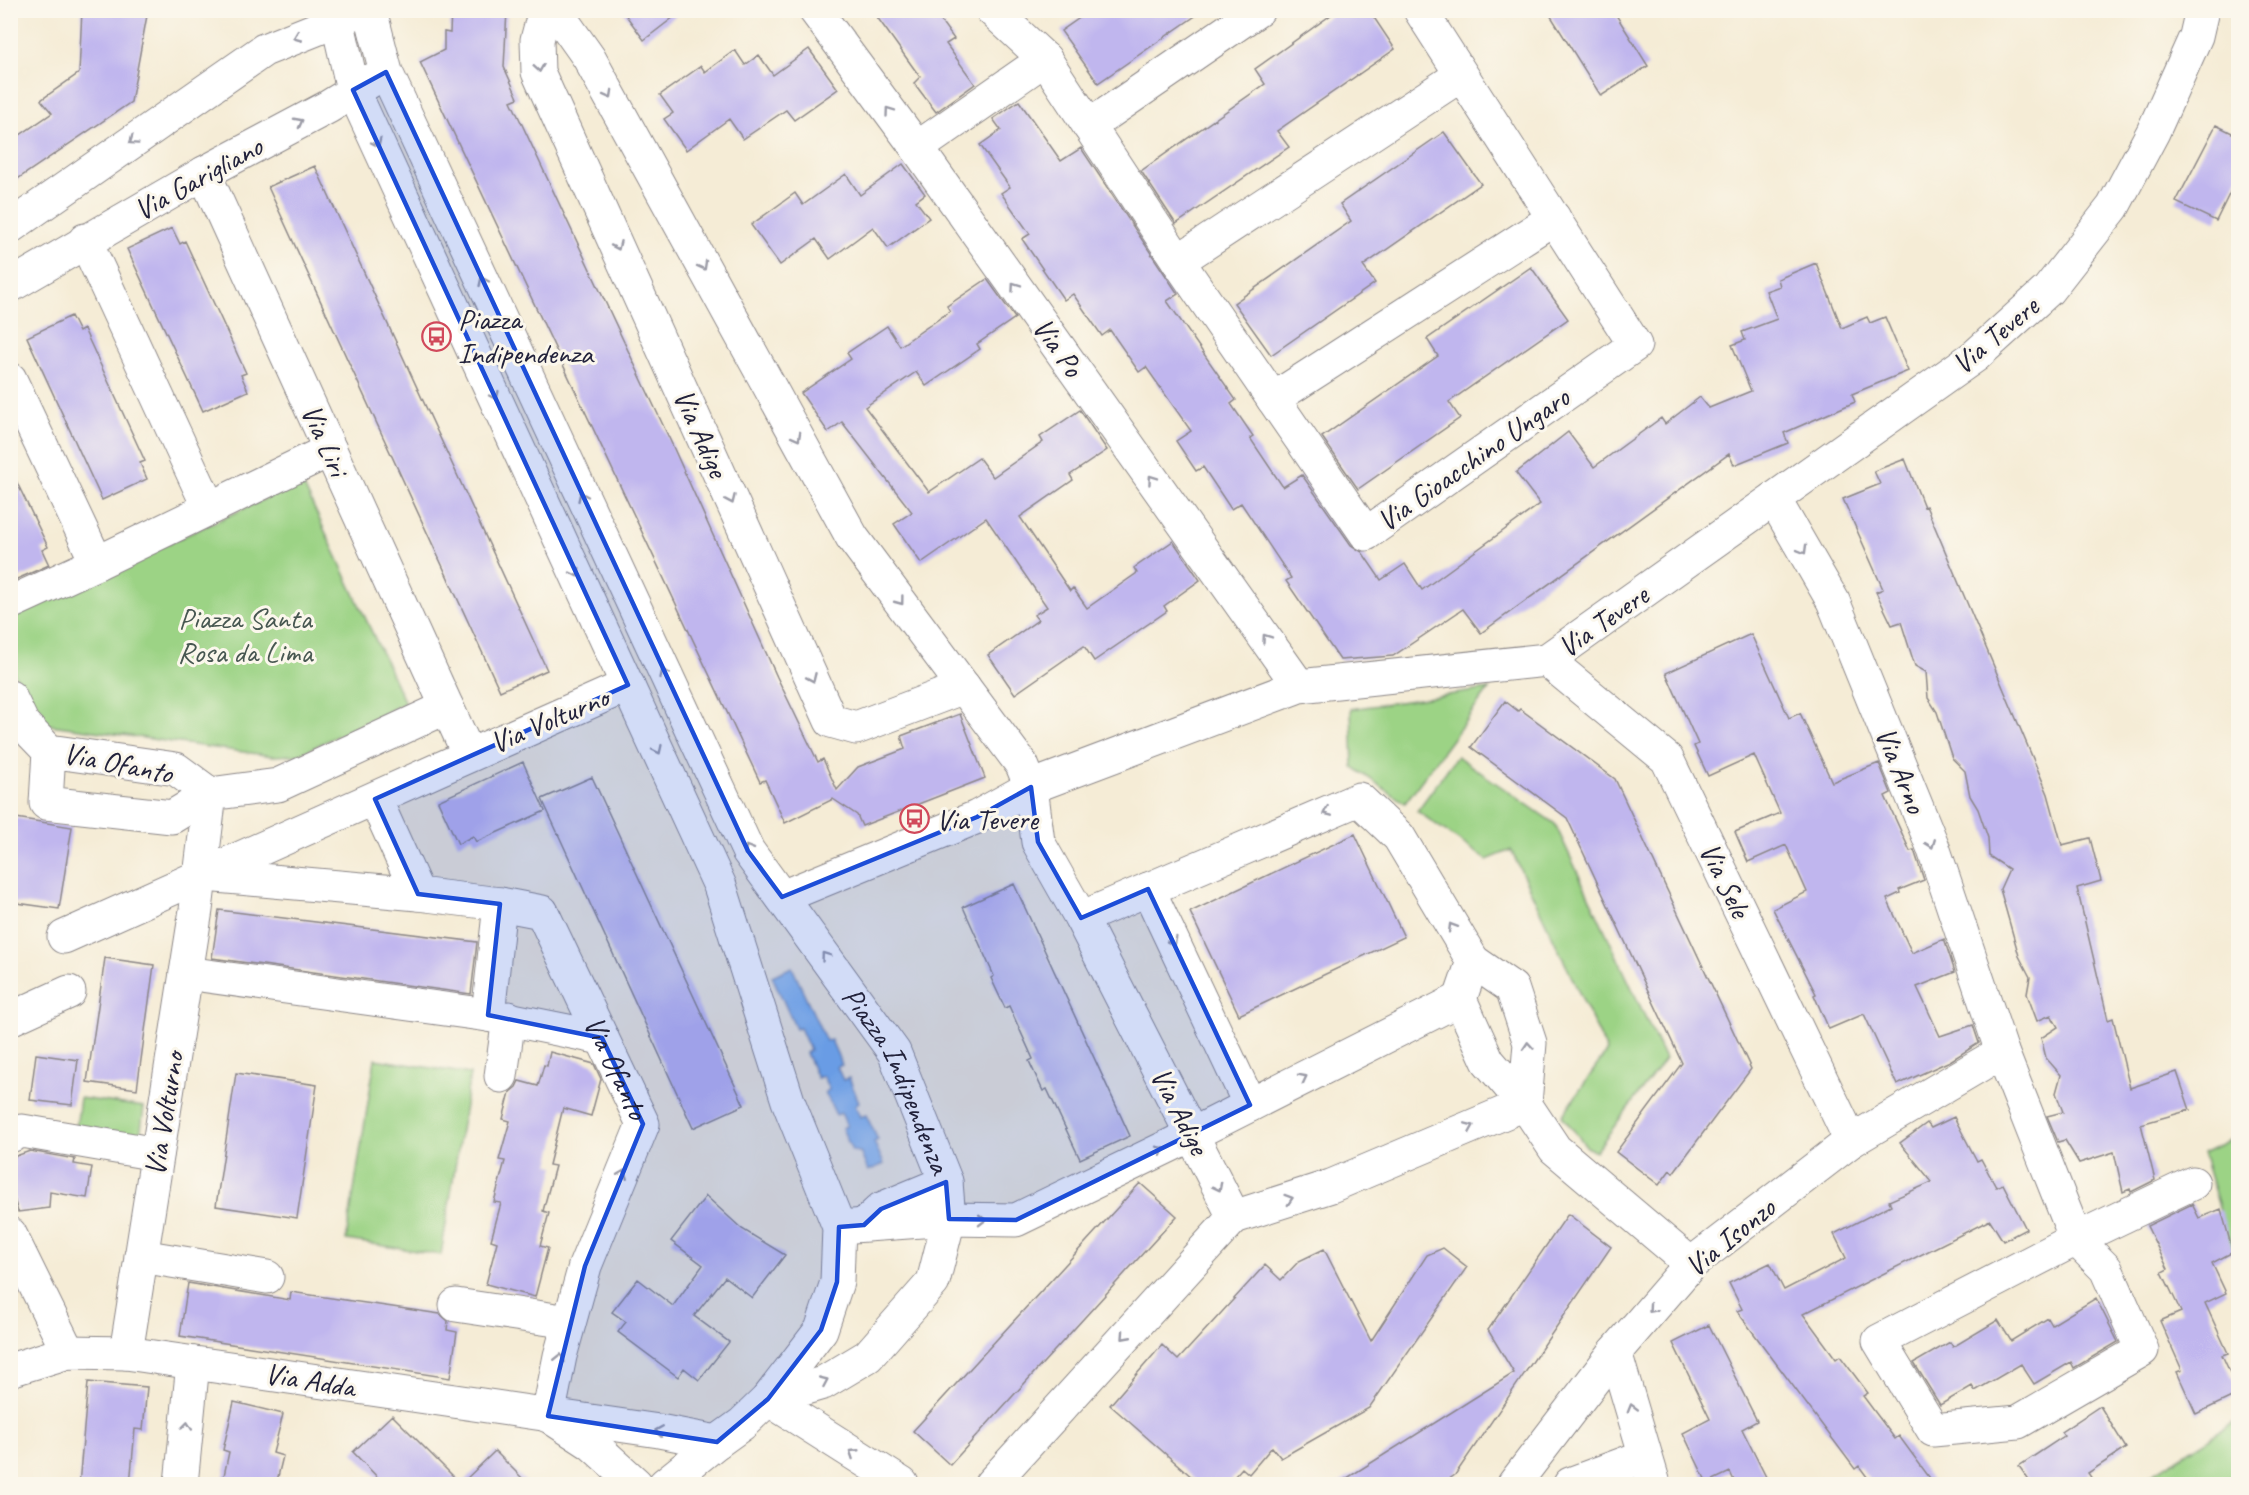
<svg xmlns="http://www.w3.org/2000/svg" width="2249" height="1495" font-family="Caveat,sans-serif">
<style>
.green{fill:#9cd385;stroke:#5f7a60;stroke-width:1.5}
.water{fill:#7bb0e9;stroke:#4e6992;stroke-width:1.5}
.building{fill:#c0b6ee}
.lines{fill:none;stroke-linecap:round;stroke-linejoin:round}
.minor-casing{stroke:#8c8788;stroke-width:35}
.minor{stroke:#fff;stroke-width:33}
.oneway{stroke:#9c9ca7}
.marked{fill:#1d4ed8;fill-opacity:0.2;stroke:#1d4ed8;stroke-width:4.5;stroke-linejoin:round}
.labels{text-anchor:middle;stroke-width:6;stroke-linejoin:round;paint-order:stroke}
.street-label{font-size:30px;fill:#22223b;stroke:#fbf7ec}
.poi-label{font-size:30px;fill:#22223b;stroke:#fbf7ec;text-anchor:start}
.park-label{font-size:30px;fill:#475751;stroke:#fbf7ec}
</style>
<rect width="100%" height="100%" fill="#fbf7ec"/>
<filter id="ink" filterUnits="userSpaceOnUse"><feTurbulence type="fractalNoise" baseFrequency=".0167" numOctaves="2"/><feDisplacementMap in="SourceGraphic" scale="12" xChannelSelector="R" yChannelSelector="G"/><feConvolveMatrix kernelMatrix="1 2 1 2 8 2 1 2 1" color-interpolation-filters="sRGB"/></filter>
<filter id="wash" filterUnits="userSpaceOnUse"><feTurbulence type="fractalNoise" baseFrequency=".008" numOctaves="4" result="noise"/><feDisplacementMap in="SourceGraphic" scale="24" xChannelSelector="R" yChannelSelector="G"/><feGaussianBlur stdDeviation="1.35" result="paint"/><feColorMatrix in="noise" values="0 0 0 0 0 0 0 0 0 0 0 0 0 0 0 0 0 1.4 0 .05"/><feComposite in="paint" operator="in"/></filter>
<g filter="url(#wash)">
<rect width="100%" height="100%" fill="#f5ecd6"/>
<!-- green -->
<path class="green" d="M302,482L405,703L298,755L272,756L37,723L11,666L10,616Z
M1489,689L1405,803L1353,767L1351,709Z
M1457,756L1555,824L1665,1059L1595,1152L1587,1147L1562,1116L1607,1051L1511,850L1487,860L1417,811Z
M375,1059L470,1074L441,1255L346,1240Z
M80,1098L144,1107L140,1137L76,1128Z
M2238,1136V1271L2203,1153Z
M2238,1420V1484H2137Z"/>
<!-- water -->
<path class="water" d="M792,967L826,1041L831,1040L842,1065L837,1067L843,1080L849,1078L859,1102L855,1105L860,1117L866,1115L878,1140L874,1142L884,1164L868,1171L860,1152L852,1151L842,1128L847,1126L841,1113L836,1115L825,1092L829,1090L823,1076L817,1078L806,1053L810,1050L800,1028L796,1029L772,976Z"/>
<g id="blocks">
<!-- building -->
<path class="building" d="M82,10H148L131,102L10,184V142L52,113L41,100L79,73Z
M451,10H507L504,67L518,98L511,101L670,440L777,677L818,762L823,759L837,790L858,767L905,749L901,736L960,714L985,778L862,826L857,815L833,799L785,823L765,780L760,782L420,62L444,50V32L450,33Z
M622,10H683L644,40Z
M872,10H933L954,39L946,44L975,84L936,112L914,83L920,77Z
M1091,10H1204L1098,83L1061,31Z
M1338,10H1369L1395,49L1277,131L1289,147L1176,224L1141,171L1265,84L1255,69Z
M1547,10H1613L1648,66L1601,96Z
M809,49L838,89L794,120L786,110L743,139L729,119L686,150L664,119L673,113L660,95L701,66L705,72L735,50L745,65L759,55L773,75Z
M1019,101L1061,161L1081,148L1178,294L1167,301L1236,400L1231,404L1253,436L1250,438L1283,487L1302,475L1351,545L1362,552L1381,580L1405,564L1422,590L1540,504L1516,473L1568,432L1594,467L1661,418L1665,424L1700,397L1709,408L1751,391L1732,345L1745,340L1742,332L1777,319L1766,291L1780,286L1778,279L1816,263L1842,328L1867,317L1870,323L1885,317L1908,371L1852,394L1855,402L1784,433L1788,443L1734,465L1729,454L1481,633L1463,609L1393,656L1340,660L1286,581L1291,578L1241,503L1231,509L1203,467L1196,471L1176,441L1191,431L1146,367L1139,372L1110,330L1102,336L1073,294L1064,300L1022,239L1030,234L1001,193L1010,187L980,145L1001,130L993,119Z
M2216,125L2238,136V176L2216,221L2176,202Z
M1444,132L1481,184L1363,266L1375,283L1271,355L1234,303L1351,221L1340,204Z
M903,164L925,194L916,201L929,218L888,248L873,227L830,259L816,239L780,265L751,225L795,193L803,205L846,174L860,195Z
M315,166L547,670L500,691L268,187Z
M172,228L180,244L185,241L246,373L241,375L248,391L203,411L127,249Z
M1531,267L1568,319L1449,402L1460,418L1358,489L1322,437L1438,356L1427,339Z
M987,279L1015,318L977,344L980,349L926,386L916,372L865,407L929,492L979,458L993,477L1043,442L1040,437L1080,410L1107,450L1070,475L1073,480L1020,517L1070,591L1073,588L1087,608L1137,573L1134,568L1173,541L1200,580L1164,606L1167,611L1094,661L1084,646L1015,694L988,655L1038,620L1034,615L1047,607L986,518L921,563L894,524L912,512L842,422L828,432L801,393L851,359L847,353L887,326L900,346L950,311L947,306Z
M71,316L79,332L84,329L145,461L140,463L147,479L102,500L27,337Z
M1905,459L1924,507L1926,506L2048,794L2062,845L2090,838L2101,881L2077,888L2108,1020L2113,1018L2130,1088L2177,1072L2190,1110L2141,1124L2155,1180L2131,1192L2130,1189L2123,1192L2114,1152L2079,1163L2065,1140L2058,1142L2047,1116L2063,1112L2056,1093L2061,1075L2046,1058L2041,1038L2058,1027L2051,1015L2037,1021L2027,994L2030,977L2019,956L2000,889L2009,869L1989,856L1988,838L1978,809L1970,796L1965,771L1952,758L1937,712L1928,698L1926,672L1915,666L1901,622L1892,625L1876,592L1883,589L1843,499L1880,484L1874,471Z
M10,468L48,547L42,550L49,565L10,582Z
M1751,634L1789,718L1800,713L1832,782L1879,763L1891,793L1885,796L1910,851L1914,850L1924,880L1899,890L1900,893L1887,899L1912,953L1944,939L1955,972L1917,987L1940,1036L1973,1025L1979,1043L1950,1061L1897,1085L1864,1014L1829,1029L1814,995L1816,994L1773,909L1807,892L1786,845L1748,862L1735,832L1780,813L1754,755L1708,776L1694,746L1698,744L1666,673Z
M1505,701L1518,711L1520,709L1615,779L1751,1069L1673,1173L1670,1170L1659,1185L1616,1152L1682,1063L1567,818L1471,747Z
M523,762L545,811L476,842L473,836L458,844L438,801Z
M592,777L744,1105L693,1128L542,799Z
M10,817L72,827L59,909L10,902Z
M1355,834L1404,937L1239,1015L1190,912Z
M1014,884L1130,1136L1080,1159L1047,1089L1043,1091L1029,1061L1033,1059L1009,1006L1005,1008L991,978L994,976L963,907Z
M219,910L477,942L471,994L212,958Z
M105,958L154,965L137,1089L87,1082Z
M550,1052L594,1064L601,1079L591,1116L563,1108L549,1165L555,1166L543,1211L549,1213L540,1246L548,1248L535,1297L486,1284L497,1242L491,1240L501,1203L494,1202L505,1161L499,1160L510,1121L503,1119L510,1092L516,1087L519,1081L538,1086L544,1065L547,1066Z
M36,1054L78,1060L72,1105L30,1100Z
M236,1073L317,1085L297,1218L216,1206Z
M1954,1117L1977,1161L1981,1159L1996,1187L2003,1184L2026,1229L2003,1241L1990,1220L1803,1314L1836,1359L1840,1356L1868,1393L1863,1396L1895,1439L1899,1436L1935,1485H1873L1859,1466L1855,1469L1737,1311L1742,1309L1729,1283L1770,1263L1784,1290L1846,1258L1834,1234L1891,1205L1889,1201L1932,1182L1900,1143L1927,1123L1931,1128Z
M30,1151L75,1159L74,1164L92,1167L87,1198L50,1192L49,1208L18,1212L10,1185V1158Z
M1140,1183L1177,1216L950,1465L913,1431Z
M706,1196L742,1229L785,1255L752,1298L725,1277L694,1316L729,1342L699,1380L684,1368L678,1377L618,1332L626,1322L612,1312L638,1279L673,1306L703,1265L671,1241Z
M2192,1204L2199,1218L2221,1209L2233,1252L2212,1263L2226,1293L2205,1303L2228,1353L2222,1355L2238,1390V1394L2196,1414L2177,1372L2182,1370L2160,1321L2181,1312L2162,1272L2168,1269L2147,1226Z
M1568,1214L1611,1247L1455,1475L1440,1485H1336L1514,1373L1488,1330Z
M1443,1248L1467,1267L1369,1408L1281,1458L1272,1447L1249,1474L1242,1468L1227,1485H1201L1110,1405L1162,1345L1178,1360L1265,1265L1281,1280L1299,1261L1324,1249L1371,1341L1427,1255Z
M188,1283L290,1300L291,1292L440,1314L448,1321L447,1330L457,1332L450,1378L180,1336Z
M2096,1298L2118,1342L2074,1368L2071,1362L2034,1384L2021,1364L1975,1391L1972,1386L1940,1405L1914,1363L1950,1342L1953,1347L1998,1320L2011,1341L2048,1318L2052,1325Z
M1709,1325L1757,1421L1742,1429L1770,1485H1736L1730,1472L1707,1483L1683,1433L1710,1419L1673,1343Z
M88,1382L147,1387L143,1430L135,1429L130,1485H79Z
M234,1402L283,1414L273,1453L283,1456L276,1485H222L229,1452L223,1450Z
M2100,1406L2126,1448L2088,1473L2096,1485H2032L2019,1466L2064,1436L2061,1432Z
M392,1415L461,1484L495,1451L529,1485H385L353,1452Z"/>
</g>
</g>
<g filter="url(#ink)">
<use href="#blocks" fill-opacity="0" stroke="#8c8788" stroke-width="1.5"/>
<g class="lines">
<defs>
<g id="minor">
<path d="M335,10L353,90L720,886L788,1101L839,1227L837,1282L821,1330L768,1399L742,1424L717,1442L665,1484"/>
<path id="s1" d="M370,10L386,72L748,851L894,1052L946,1182L949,1219L933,1282L868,1356L823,1383L768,1399"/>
<path d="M545,10L537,40L538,72L831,721L856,728L964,687"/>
<path d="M555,10L589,58L852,537L1022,765L1031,787L1038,842L1081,918L1234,1217L991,1484"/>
<path d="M815,10L917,148L1299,686"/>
<path d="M992,10L1045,59L1178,261L1366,534L1635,345L1420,10"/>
<path d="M1089,126L1258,10"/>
<path d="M917,148L1045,59"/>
<path d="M204,173L447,707"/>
<path d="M10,227L264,50L324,26L335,16L354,13"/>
<path d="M85,240L209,508"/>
<path d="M1178,261L1461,75"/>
<path d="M10,286L204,173L328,107L372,80"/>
<path d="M10,379L97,563"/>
<path d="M1273,399L1554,218"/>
<path d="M1774,499L1833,601L1933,847L2002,1052L2076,1239L1879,1341L1933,1430L2018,1422L2142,1350L2106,1269L2076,1239L2193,1183"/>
<path d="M10,603L97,563L330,450"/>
<path d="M1547,660L1667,759L1851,1141"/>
<path d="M10,697L23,724L49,751L176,769L210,794L172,817L46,803L49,751"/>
<path id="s2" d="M375,799L418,894L500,904L542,912L643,1124L585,1266L560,1356L548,1416"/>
<path d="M205,875L418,894"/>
<path d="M1148,889L1250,1105"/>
<path d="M782,897L977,817L1031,787L1299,686L1547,660L1975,356L2048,290L2113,207L2153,132L2196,36L2202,10"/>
<path d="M1081,918L1359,799L1399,837L1473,961L1460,999L1488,1061L1525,1104L1555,1149L1691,1264"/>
<path d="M64,937C251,852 440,769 628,685"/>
<path d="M1473,961L1512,988L1530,1043L1525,1104"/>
<path d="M186,973L488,1015L602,1038"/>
<path d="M488,1015L500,904"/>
<path d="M10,1019L69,992"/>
<path d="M501,1076L509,1018"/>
<path d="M10,1136L22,1131L157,1154"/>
<path d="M1234,1217L1331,1186L1525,1104"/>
<path d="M867,1222L881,1209L946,1182"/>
<path d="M839,1227L949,1219L1016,1220L1171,1145L1460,999"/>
<path d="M10,1234L68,1352"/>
<path d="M141,1256L267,1277"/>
<path d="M456,1305L569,1322"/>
<path d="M1615,1352L1654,1484"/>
<path d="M126,1353L196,910L210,794L278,785L447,707L469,755"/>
<path d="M10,1370L68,1352L126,1353L659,1431L717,1442"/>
<path d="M768,1399L902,1484"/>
<path d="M555,1420L592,1444L636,1484"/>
<path d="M181,1484L193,1363"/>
<path d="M1514,1484L1615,1352L1691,1264L1851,1141L2002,1052"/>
<path d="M1570,1484L1645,1456"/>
</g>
</defs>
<!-- minor casing -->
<use href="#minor" class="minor-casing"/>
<!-- minor -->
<use href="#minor" class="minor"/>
</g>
<!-- one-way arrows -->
<defs><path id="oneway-chevron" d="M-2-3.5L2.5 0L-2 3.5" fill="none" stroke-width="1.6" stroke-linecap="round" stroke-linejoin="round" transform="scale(1.5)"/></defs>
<g class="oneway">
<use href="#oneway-chevron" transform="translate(297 37) rotate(158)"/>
<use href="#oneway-chevron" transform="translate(539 68) rotate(81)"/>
<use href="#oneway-chevron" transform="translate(609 95) rotate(61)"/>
<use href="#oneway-chevron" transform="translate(889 111) rotate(-126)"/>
<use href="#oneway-chevron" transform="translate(299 122) rotate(-28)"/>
<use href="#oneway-chevron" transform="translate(133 141) rotate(145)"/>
<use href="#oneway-chevron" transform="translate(377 143) rotate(65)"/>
<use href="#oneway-chevron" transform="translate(617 246) rotate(66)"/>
<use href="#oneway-chevron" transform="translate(703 266) rotate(61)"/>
<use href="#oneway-chevron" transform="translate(483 281) rotate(-115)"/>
<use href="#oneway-chevron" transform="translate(1015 286) rotate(-125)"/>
<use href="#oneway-chevron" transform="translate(495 396) rotate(65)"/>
<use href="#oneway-chevron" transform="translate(797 437) rotate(61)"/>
<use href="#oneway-chevron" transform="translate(1152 479) rotate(-125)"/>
<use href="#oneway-chevron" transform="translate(582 496) rotate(-115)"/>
<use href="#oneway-chevron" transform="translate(731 500) rotate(66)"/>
<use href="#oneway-chevron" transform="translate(1803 550) rotate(60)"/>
<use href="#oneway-chevron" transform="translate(576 573) rotate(65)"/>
<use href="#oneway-chevron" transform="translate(900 601) rotate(53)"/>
<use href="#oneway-chevron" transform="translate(1266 638) rotate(-125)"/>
<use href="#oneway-chevron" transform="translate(664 673) rotate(-115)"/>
<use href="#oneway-chevron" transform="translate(812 678) rotate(66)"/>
<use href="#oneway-chevron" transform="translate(658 750) rotate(65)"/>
<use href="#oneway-chevron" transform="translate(1327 812) rotate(157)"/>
<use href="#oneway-chevron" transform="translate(1931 844) rotate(69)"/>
<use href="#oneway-chevron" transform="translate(748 849) rotate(-120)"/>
<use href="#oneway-chevron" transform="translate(1452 927) rotate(-121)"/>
<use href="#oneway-chevron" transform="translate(1173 942) rotate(64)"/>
<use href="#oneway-chevron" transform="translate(825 956) rotate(-126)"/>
<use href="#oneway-chevron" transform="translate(1528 1046) rotate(-94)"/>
<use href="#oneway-chevron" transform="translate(1303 1078) rotate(-27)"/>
<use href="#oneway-chevron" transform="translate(1470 1127) rotate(-23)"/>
<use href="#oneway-chevron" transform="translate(1161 1150) rotate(-26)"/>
<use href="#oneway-chevron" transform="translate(623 1174) rotate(-68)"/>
<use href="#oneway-chevron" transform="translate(1218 1187) rotate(63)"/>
<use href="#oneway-chevron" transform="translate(1289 1199) rotate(-18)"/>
<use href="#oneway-chevron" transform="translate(982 1220) rotate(1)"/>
<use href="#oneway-chevron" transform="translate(1652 1309) rotate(131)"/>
<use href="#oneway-chevron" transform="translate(1125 1336) rotate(132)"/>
<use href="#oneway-chevron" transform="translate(560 1358) rotate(-77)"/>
<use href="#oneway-chevron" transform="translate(824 1381) rotate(-24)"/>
<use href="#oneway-chevron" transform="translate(1632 1408) rotate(-106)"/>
<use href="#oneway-chevron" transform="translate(187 1426) rotate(-84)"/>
<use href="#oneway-chevron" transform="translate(659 1431) rotate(-171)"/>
<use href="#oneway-chevron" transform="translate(853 1453) rotate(-147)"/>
</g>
</g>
<!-- marked area -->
<path class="marked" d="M386,72L748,851L782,897L977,817L1031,787L1038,842L1081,918L1148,889L1250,1105L1016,1220L949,1219L946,1182L881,1209L864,1225L839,1227L837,1282L821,1330L768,1399L717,1442L548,1416L585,1266L643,1124L602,1038L488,1015L500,904L418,894L375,799L628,685L353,90Z"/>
<!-- icons -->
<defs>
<symbol id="bus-ring" viewBox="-11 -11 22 22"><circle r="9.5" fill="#fbf7ec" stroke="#d1495b" stroke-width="1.5"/><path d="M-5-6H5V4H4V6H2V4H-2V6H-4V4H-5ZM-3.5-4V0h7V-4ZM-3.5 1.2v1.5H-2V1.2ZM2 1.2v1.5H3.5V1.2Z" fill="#d1495b"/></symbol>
</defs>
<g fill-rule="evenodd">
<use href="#bus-ring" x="420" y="320" width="33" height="33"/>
<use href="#bus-ring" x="898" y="802" width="33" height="33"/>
</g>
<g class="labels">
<!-- street labels -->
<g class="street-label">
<text transform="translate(198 178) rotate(-29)" y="10">Via Garigliano</text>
<text transform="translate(1995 335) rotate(-40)" y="10">Via Tevere</text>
<text transform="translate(1058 347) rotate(55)" y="10">Via Po</text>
<text transform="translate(701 433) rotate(66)" y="10">Via Adige</text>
<text transform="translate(325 440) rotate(66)" y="10">Via Liri</text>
<text transform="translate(1473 459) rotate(-35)" y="10">Via Gioacchino Ungaro</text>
<text transform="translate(1603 621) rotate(-35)" y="10">Via Tevere</text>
<text transform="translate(549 720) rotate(-23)" y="10">Via Volturno</text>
<text transform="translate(118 763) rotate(11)" y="10">Via Ofanto</text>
<text transform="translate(1901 770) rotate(68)" y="10">Via Arno</text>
<text transform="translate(1725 880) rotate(64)" y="10">Via Sele</text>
<text dy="10" stroke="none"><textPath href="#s2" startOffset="402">Via Ofanto</textPath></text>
<text dy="10" stroke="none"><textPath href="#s1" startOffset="1198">Piazza Indipendenza</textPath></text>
<text transform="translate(1180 1111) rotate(63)" y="10">Via Adige</text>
<text transform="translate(164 1114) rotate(-81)" y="10">Via Volturno</text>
<text transform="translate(1730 1237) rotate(-39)" y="10">Via Isonzo</text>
<text transform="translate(310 1380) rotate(9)" y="10">Via Adda</text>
</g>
<!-- poi labels -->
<g class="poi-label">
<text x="458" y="329">Piazza<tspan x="458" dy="34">Indipendenza</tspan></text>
<text x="936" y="829">Via Tevere</text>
</g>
<!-- park labels -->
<g class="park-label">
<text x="245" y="628">Piazza Santa<tspan x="245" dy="34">Rosa da Lima</tspan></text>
</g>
</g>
<!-- margin -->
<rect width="2249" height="1495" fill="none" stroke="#fbf7ec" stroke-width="36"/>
</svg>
